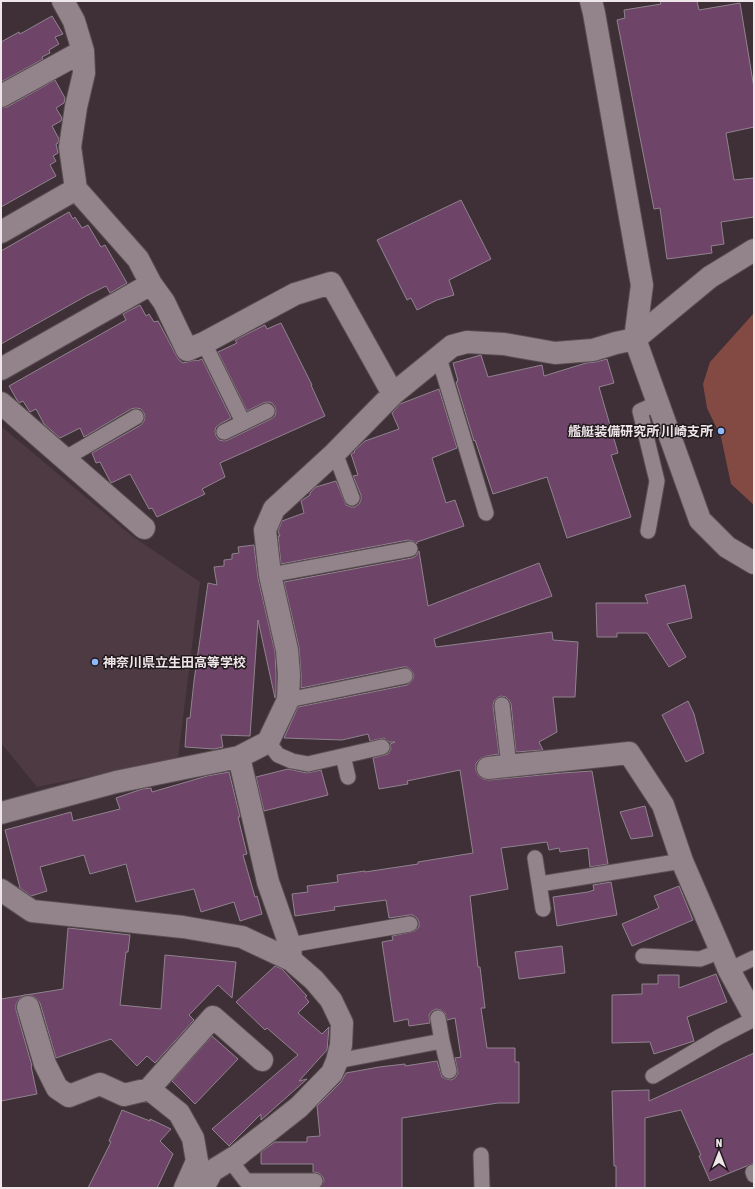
<svg xmlns="http://www.w3.org/2000/svg" width="755" height="1189" font-family="'Asap Condensed','Noto Sans JP',sans-serif">
<style>
.built{fill:#4d3a42}
.forest{fill:#834a44}
.building{fill:#6e4468;stroke:#90838e}
.lines{fill:none;stroke-linecap:round;stroke-linejoin:round}
.service-casing{stroke:#5a4e53;stroke-width:17}
.minor-casing{stroke:#5a4e53;stroke-width:24}
.service{stroke:#93838a;stroke-width:15}
.minor{stroke:#93838a;stroke-width:22}
.poi-dot{fill:#8eb9fd;stroke:#211a1d;stroke-width:1.5}
.labels{text-anchor:middle;stroke-width:3;stroke-linejoin:round;paint-order:stroke}
.poi-label{font-size:13px;font-weight:bold;fill:#efe6ea;stroke:#211a1d;text-anchor:end}
</style>
<rect width="100%" height="100%" fill="#3e3036"/>
<!-- built -->
<path class="built" d="M1,426L132,536L200,582L178,759L37,787L1,743Z"/>
<!-- forest -->
<path class="forest" d="M754,313V505L731,484L721,437L707,408L703,384L710,362Z"/>
<!-- building -->
<path class="building" d="M660,1H697L699,10L740,3L754,88V127L726,133L734,180L754,178V217L721,222L724,244L711,246L712,253L667,259L660,208L654,209L617,20L625,18L624,10L661,4Z
M52,16L63,34L55,37L59,44L49,50L50,53L42,57L43,59L1,82V42L19,32L20,34Z
M55,80L65,98L64,103L56,108L62,118L61,121L52,126L59,139L58,143L56,144L58,153L53,156L56,161L50,165L56,176L1,207V108L7,107Z
M461,200L491,259L449,280L454,295L437,300L417,310L411,298L407,300L377,240Z
M69,212L73,219L75,217L82,228L88,225L101,247L105,245L127,283L110,293L106,286L86,296L1,344V251Z
M140,305L146,316L149,314L154,322L158,321L176,355L179,360L183,363L196,360L197,361L202,359L231,418L220,424L216,427L215,431L216,436L219,440L224,441L228,440L271,419L275,416L276,411L275,407L272,403L268,402L263,403L247,411L218,352L237,343L235,340L265,325L267,329L281,323L312,385H311L325,416L220,463L225,477L202,489L205,494L157,517L152,508L149,509L130,474L111,483L100,462L96,463L92,453L141,425L144,421L145,417L144,413L141,409L136,408L131,409L84,437L80,428L60,438L44,424L36,409L30,412L23,401L19,403L17,400L9,386L126,320L123,314Z
M481,355L488,377L542,365L544,376L586,363L596,362L607,359L614,383L599,387L618,453L611,455L631,517L567,538L547,477L493,494L475,440L474,441L456,382L458,381L453,363Z
M439,389L457,448L432,458L446,503L455,500L464,526L417,542V544L413,541L408,540L281,564L278,536H280L278,531L282,521L304,513L301,501L310,495V493L316,487L336,481L346,505L351,507H355L359,504L361,500V495L353,476L358,475L351,454L355,452L354,451L365,441L399,429L392,413L400,404Z
M254,545L258,578L275,652L276,675V697L275,698L258,620L250,736L221,735L223,747L214,749L185,747L187,718H190L194,681L208,583L217,585L214,567L224,566V560L232,559V554L239,553L238,547Z
M419,551L428,606L539,563L552,596L434,639L436,647L552,632L553,640L578,642L575,697H553L557,732L539,742L543,750L516,752L511,704L509,700L506,697L501,696L497,698L494,701L493,706L499,754L487,756L481,758L476,763V770L478,775L483,779L489,780L562,773L592,771L608,864L590,867L588,848L560,852L559,848L549,850L547,842L501,848L508,889L470,896L478,967H480L485,1008H481L487,1048H515V1062H519V1103H498L402,1118V1188H320L324,1181L323,1177L319,1173L313,1172V1164H261V1152L275,1142H307V1137L320,1136L317,1106L341,1082L346,1073L379,1067L405,1064V1066L437,1061L442,1077L446,1079L451,1080L455,1078L458,1073L455,1058L461,1057L455,1018L447,1020L445,1013L441,1010L436,1009L432,1011L429,1015L430,1023L409,1026L408,1019L394,1022L382,942L393,940L392,936L415,931L419,927V922L417,918L413,915H409L389,918L386,900L334,907L335,910L295,916L292,894L308,892L307,886L338,882L337,875L365,871V872L418,864V862L473,853L460,770L407,781L408,784L379,789L373,758L388,754L391,749L390,744L395,742H389L384,738L370,741L368,734L342,740L284,738L298,707L407,685L411,682L413,679L414,675L411,670L407,667H403L301,688V674L299,647L284,582L412,558L416,556Z
M685,585L692,618L667,624L686,657L669,667L647,633H617V637H597L596,603H648L645,595Z
M688,701L694,714L704,753L686,762L662,715Z
M288,769L307,773L321,770L328,795L264,811L256,777Z
M229,772L240,817H238L247,854L243,855L255,897L257,896L262,914L240,921L234,902L201,912L194,889L136,902L126,864L90,874L84,855L40,867L47,891L31,896L20,888L5,830L71,812L73,821L120,809L116,798L142,789L151,788L152,792L207,776Z
M645,806L653,836L631,839L620,812Z
M611,882L617,915L557,926L553,897L588,892L594,890L593,885Z
M679,886L693,920L632,946L622,924L659,908L654,896Z
M68,928L130,935L128,952H126L120,1005L161,1009L165,955L236,962L232,998L218,985L189,1015L194,1020L155,1063L147,1056L137,1066L111,1039L56,1058L40,1003L36,998L31,995H24L19,999L16,1004V1010L32,1066H31L37,1094L1,1101V999L63,989Z
M562,946L565,973L519,979L515,952Z
M275,966L282,969L307,996L305,997L309,1002L298,1013L322,1034L329,1027L327,1050L299,1081L307,1079L261,1120V1114L229,1146L212,1129L298,1055L267,1028L265,1030L236,1002Z
M716,974L727,1002L687,1017L694,1041L654,1054L650,1042L612,1043V995L642,994V984H658V975H679V988Z
M212,1036L238,1059L195,1104L172,1081Z
M754,1053V1163L710,1181L699,1156L701,1155L681,1110L645,1118V1188H616V1166H614L612,1091L649,1090V1101Z
M122,1110L150,1121V1119L171,1129L160,1141L173,1154L157,1188H88L111,1142L109,1141Z"/>
<g class="lines">
<defs>
<path id="service" d="M204,343L243,422
M439,358L486,513
M224,432L267,411
M335,453L352,498
M64,459L136,417
M648,531L657,481L640,411L658,403
M270,575L410,549
M288,700L405,676
M502,705L509,766
M268,742L278,755L292,761L308,764L382,747
M343,756L348,777
M535,858L543,909
M540,884L682,861
M290,945L410,924
M643,956L700,959L721,951
M729,970L754,958
M438,1018L442,1041
M337,1061L442,1041L449,1071
M653,1076L719,1037L754,1019
M481,1155L482,1188
M230,1160L246,1181H315
M753,1172L754,1175"/>
<path id="minor" d="M63,1L74,21L83,51L84,73L76,107L70,147L76,189L138,259L151,284L164,302L187,350L204,343L295,294L331,283L393,394
M591,1L594,13L642,285L635,339L700,520L727,547L754,563
M1,96L83,51
M1,232L76,189
M1,369L151,284
M1,403L144,528
M488,768L629,753L663,805L682,861L721,951L729,970L754,1016
M1,813L116,782L239,757
M1,890L32,911L183,927L242,937L291,960L314,980L331,1000L342,1023L341,1045L337,1061L332,1073L299,1107L238,1155L212,1171L203,1188
M291,960L290,945L268,882L239,757L268,742L288,700L289,675L287,650L270,575L265,530L274,509L335,453L393,394L452,346L467,342L504,344L555,353L593,350L616,343L635,339L710,277L754,250
M28,1007L45,1064L57,1088L69,1096L100,1084L124,1095L149,1089L179,1113L193,1138L197,1161L185,1188
M149,1089L213,1017L262,1060"/>
</defs>
<!-- service casing -->
<use href="#service" class="service-casing"/>
<!-- minor casing -->
<use href="#minor" class="minor-casing"/>
<!-- service -->
<use href="#service" class="service"/>
<!-- minor -->
<use href="#minor" class="minor"/>
</g>
<!-- markers -->
<g class="poi-dot">
<circle cx="721" cy="431" r="4"/>
<circle cx="95" cy="662" r="4"/>
</g>
<g class="labels">
<!-- poi labels -->
<g class="poi-label">
<text x="713" y="436">艦艇装備研究所 川崎支所</text>
<text x="103" y="667" text-anchor="start">神奈川県立生田高等学校</text>
</g>
</g>
<!-- border -->
<rect width="755" height="1189" fill="none" stroke="#efe6ea" stroke-width="4"/>
<!-- north arrow -->
<g transform="translate(719 1153)" stroke="#211a1d" stroke-width="3" paint-order="stroke">
<path d="M0-3L7 15L0 10L-7 15Z" fill="#efe6ea"/>
<text y="-6" font-size="11" font-weight="bold" text-anchor="middle" fill="#efe6ea">N</text>
</g>
</svg>
